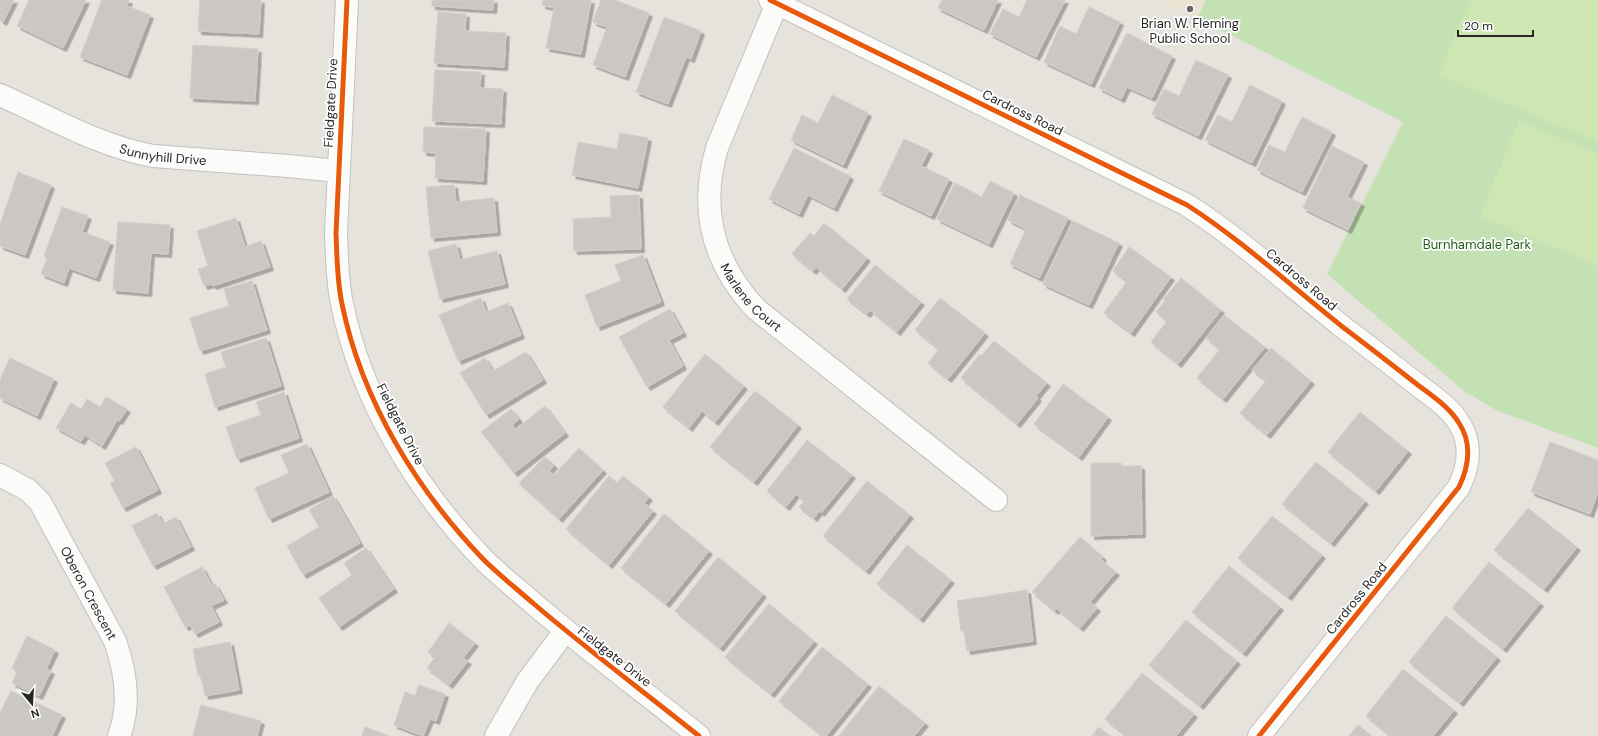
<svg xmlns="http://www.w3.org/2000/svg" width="1598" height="736" font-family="'DM Sans',sans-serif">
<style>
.education{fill:#e9e3d0}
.green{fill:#c4e1b4}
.pitch{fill:#cee6b1}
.building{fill:#cbc8c3;stroke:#d1cec8;filter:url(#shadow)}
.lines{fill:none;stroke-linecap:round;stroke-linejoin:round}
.minor-casing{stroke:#c3c1c2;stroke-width:24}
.minor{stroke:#fbfbfa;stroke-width:22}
.cycleway-casing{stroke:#fff;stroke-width:8}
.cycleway{stroke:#e8590c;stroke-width:5}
.poi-dot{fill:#6a6866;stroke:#fff;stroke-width:1.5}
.labels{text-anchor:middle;stroke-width:3.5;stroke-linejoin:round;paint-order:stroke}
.poi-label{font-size:13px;fill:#272727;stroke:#fff}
.street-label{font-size:13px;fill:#272727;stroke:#fff}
.park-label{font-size:13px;fill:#226219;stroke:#fff}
</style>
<defs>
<filter id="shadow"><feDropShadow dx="3.5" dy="3.5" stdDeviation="0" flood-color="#0004"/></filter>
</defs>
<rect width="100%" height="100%" fill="#e6e2dc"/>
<!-- education -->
<path class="education" d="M1160,0H1206L1197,18Z"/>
<!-- green -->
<path class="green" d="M1206,0H1598V448L1496,410L1464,391L1327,274L1403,122L1197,18Z"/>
<!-- pitch -->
<path class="pitch" d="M1470,0H1598V142L1438,75Z
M1519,121L1598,154V266L1480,216Z"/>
<!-- building -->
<path class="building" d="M0,0H14L3,22L0,20Z
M29,0H86L63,48L17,26Z
M102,0H129L127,6L150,15L127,75L80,57Z
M200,0H261L259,34L198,31Z
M432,0H494L493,10L432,6Z
M543,0H591L581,54L546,48L554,8L542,5Z
M601,0H615L649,13L625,77L593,65L607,27L593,22Z
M942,0H998L984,30L938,8Z
M1027,0H1065L1036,57L990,34L1003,9L1019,17Z
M1089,7L1120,22L1091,84L1044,62L1060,26L1076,34Z
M438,12L466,14L465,31L506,33L504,67L434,63Z
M664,17L701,31L691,59L686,57L668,104L636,92Z
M1127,33L1172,56L1152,98L1127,87L1121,99L1099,88Z
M193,45L258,49L255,101L190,98Z
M1196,60L1228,75L1198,136L1152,114L1164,89L1179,96Z
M435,70L481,72L480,88L503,89L501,124L432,121Z
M1250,85L1282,101L1252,163L1205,140L1218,115L1232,122Z
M832,95L868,113L843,165L791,140L802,115L818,123Z
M1302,117L1332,132L1302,192L1257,170L1269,145L1285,152Z
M424,127L486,129L483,181L435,178L436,153L423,152Z
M620,133L648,138L638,188L572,175L578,142L617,149Z
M904,139L929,150L921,166L949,179L931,216L879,191Z
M1332,146L1364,162L1347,197L1361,203L1348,230L1303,208Z
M794,148L850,176L834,208L808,195L799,214L769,199Z
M18,172L51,185L25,255L0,246V225Z
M990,181L1014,193L989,244L937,219L955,183L982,197Z
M454,185L456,202L494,198L497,232L431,238L426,187Z
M639,195L641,249L574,251L573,219L611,217L610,196Z
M1020,195L1068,218L1039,278L1010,264L1026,229L1008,220Z
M62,207L88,216L82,232L110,242L96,278L69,268L64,283L41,274L47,258L44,256Z
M236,218L245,247L261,241L270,267L213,286L212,284L204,286L198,269L208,266L197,231Z
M1073,221L1119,243L1089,305L1043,284Z
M118,222L170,225L168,254L151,253L148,293L113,290Z
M824,223L867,258L842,289L816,267L813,271L792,254L810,233L814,236Z
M456,244L460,260L497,251L505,284L440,299L428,251Z
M1129,247L1171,277L1131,333L1104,313L1127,281L1113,271Z
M643,255L661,302L597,327L585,295L621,281L615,265Z
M875,265L921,302L897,332L870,310L867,314L847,299Z
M1181,278L1221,310L1178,364L1151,342L1167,321L1156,312L1165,301L1163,300Z
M252,281L267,330L200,351L190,318L229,306L224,289Z
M481,298L486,312L508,303L521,335L458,361L439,315Z
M940,298L985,333L948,379L928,363L939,349L915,330Z
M670,309L683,333L669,340L683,366L647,387L619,337Z
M1224,315L1265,347L1223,399L1197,378L1220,349L1206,338Z
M266,338L281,386L215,407L205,374L226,367L221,352Z
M994,341L1047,383L1036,396L1038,398L1017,424L961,378L980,354L981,356Z
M1271,348L1311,381L1267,435L1240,413L1266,381L1252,370Z
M526,352L543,380L486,415L460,373L485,358L493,371Z
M705,354L744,386L715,422L702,411L689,428L663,407Z
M10,358L54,379L37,416L0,398V380Z
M1063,384L1108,417L1079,457L1034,424Z
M755,391L798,425L754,482L710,447Z
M284,392L299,438L237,459L226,427L261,415L256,402Z
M106,397L127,409L119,421L117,420L102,446L85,435L81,441L56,428L71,403L81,409L87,399L100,407Z
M545,406L565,433L514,473L481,432L511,409L519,419L512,425L516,429Z
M1360,412L1408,451L1376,491L1328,452Z
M807,440L852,475L821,513L819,511L814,518L799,507L804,501L796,494L786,507L767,491Z
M1550,442L1598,460V491L1590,514L1531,492Z
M307,444L329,492L269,519L255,488L289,473L281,455Z
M136,447L158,490L123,508L110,483L115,481L105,463Z
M579,448L603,470L559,519L519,483L545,457L554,465L549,471L554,475Z
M1316,462L1365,501L1331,543L1282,504Z
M1091,463H1121V466H1141L1142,534L1091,536Z
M609,476L617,483L623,476L649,497L644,503L653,511L609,565L566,529Z
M867,481L910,515L866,571L823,536Z
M333,496L360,543L303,575L287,546L319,527L309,510Z
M1528,508L1577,547L1544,589L1494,550Z
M157,513L163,524L176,517L191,547L153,566L132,526Z
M664,514L709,551L666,604L621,568Z
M1272,516L1322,555L1288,597L1238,558Z
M1080,537L1103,557L1101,560L1116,572L1090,602L1097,608L1080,628L1057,609L1055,611L1032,592Z
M907,545L951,580L920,619L877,584Z
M366,548L394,589L339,627L319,598L352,575L344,563Z
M718,557L763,594L720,648L675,611Z
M1489,562L1540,603L1503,649L1452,608Z
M1229,566L1280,607L1243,653L1192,612Z
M202,567L212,586L215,584L224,600L211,606L219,622L195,634L190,625L185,627L164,587Z
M1027,590L1033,641L967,651L964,631H961L957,601Z
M769,604L814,641L771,694L725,657Z
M1446,616L1497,657L1460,703L1409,662Z
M1186,620L1237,661L1200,706L1149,665Z
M449,623L475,643L463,658L468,661L449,685L427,668L435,657L428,652Z
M27,636L55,650L46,669L51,671L39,696L12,683L18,671L12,668Z
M230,642L239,690L205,696L201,675L198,676L193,649Z
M822,647L868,684L826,736H823L779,701Z
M1403,669L1454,710L1433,736H1391L1366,716Z
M1142,673L1194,714L1176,736H1127L1105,719Z
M419,685L445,694L436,721L430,719L423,736L394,725L405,692L415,696Z
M879,686L925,723L914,736H839Z
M11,691L62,715L52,736H0V713Z
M201,705L261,721L257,736H193Z
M1358,725L1372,736H1349Z
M365,727L389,736H362Z
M1099,727L1110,736H1092Z"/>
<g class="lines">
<defs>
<g id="minor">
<path d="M347,0L336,233C337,257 337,281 342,304C362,401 416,489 483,559C499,575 517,589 534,604C588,650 644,692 699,736"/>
<path d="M770,0L1187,205C1243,241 1292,287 1344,328C1368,346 1391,364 1414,382C1429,394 1449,406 1459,423C1472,443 1469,466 1459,487L1259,736"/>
<path id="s1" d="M777,3L717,148C699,209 713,263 756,309L996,500"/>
<path id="s2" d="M0,95C50,117 99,146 153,156L288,166L338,171"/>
<path id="s3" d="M0,475L28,490L40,502L115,641C126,672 131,705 119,736"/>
<path d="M496,736L527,682L565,631"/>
</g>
</defs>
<!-- minor casing -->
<use href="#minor" class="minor-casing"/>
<!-- minor -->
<use href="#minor" class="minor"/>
<defs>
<path id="cycleway" d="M347,0L336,233C337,257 337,281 342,304C362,401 416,489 483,559C499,575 517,589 534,604C588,650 644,692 699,736
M770,0L1187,205C1243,241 1292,287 1344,328C1368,346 1391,364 1414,382C1429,394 1449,406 1459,423C1472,443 1469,466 1459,487L1259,736"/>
</defs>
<!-- cycleway casing -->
<use href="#cycleway" class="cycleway-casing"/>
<!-- cycleway -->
<use href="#cycleway" class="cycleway"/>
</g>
<!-- markers -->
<circle class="poi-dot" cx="1190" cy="9" r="4"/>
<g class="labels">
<!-- poi labels -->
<g class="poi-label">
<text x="1190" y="28">Brian W. Fleming<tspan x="1190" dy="15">Public School</tspan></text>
</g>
<!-- street labels -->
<g class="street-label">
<text transform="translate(330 103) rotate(-87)" y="5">Fieldgate Drive</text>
<text transform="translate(1023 112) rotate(26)" y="5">Cardross Road</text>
<text dy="5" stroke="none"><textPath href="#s2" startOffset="175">Sunnyhill Drive</textPath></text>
<text transform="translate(1302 279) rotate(40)" y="5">Cardross Road</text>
<text dy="5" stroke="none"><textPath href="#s1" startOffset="319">Marlene Court</textPath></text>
<text transform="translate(401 424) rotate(63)" y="5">Fieldgate Drive</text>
<text dy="5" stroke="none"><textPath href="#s3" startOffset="152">Oberon Crescent</textPath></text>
<text transform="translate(1356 598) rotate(-51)" y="5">Cardross Road</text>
<text transform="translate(615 656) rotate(38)" y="5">Fieldgate Drive</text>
</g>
<!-- park labels -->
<g class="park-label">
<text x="1477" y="249">Burnhamdale Park</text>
</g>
</g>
<!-- north arrow -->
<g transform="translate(32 704) rotate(162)" stroke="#ffffff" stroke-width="3" paint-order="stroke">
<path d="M0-3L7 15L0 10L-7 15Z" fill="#272727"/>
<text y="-6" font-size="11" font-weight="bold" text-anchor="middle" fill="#272727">N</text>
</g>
<!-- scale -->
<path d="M1458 30v6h75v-6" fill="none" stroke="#272727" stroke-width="2"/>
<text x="1464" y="30" font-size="12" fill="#272727" stroke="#ffffff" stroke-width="3" paint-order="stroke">20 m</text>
</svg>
